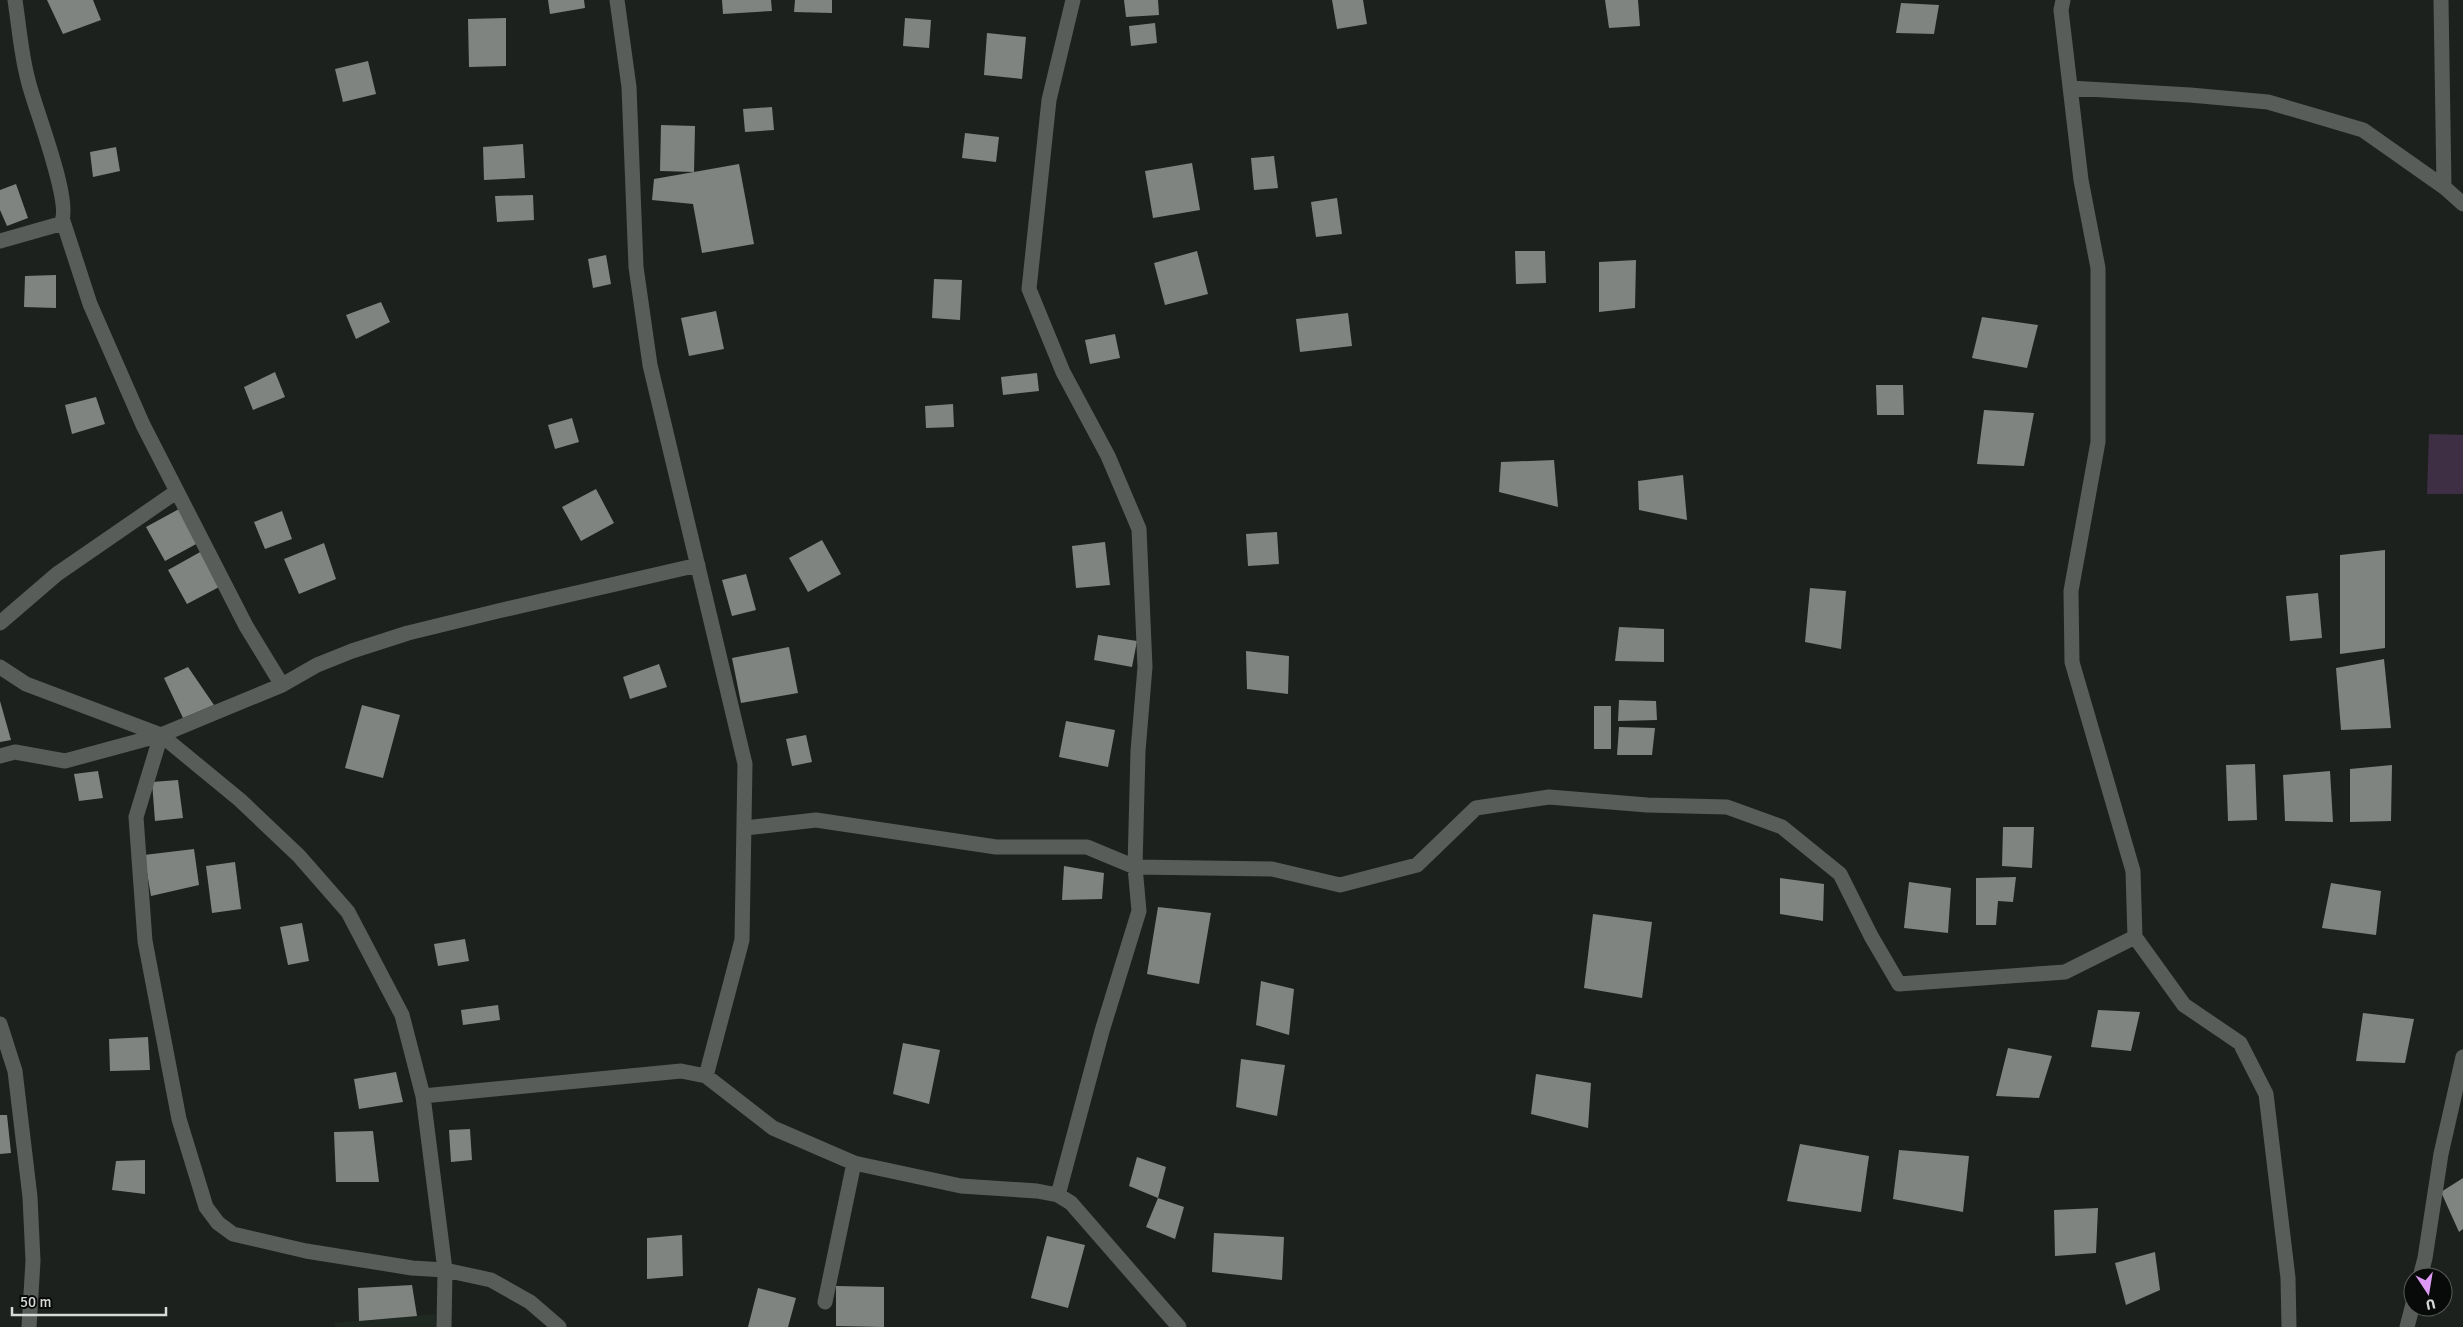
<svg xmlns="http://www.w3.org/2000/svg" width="2463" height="1327" font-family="Signika,sans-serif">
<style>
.built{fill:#1f2922}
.green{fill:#3f2f44}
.building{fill:#7f8481}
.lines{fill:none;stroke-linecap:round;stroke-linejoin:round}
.minor{stroke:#595d5a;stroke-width:15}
</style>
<rect width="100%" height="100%" fill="#1d211e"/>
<!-- built -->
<path class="built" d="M435,1314L436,1327H335V1323Z"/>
<!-- green -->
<path class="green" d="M2429,434L2463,435V494H2427Z"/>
<!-- building -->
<path class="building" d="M47,0H93L101,20L63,34Z
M548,0H584L585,8L550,14Z
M722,0H771L772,11L723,14Z
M795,0H832V13L794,12Z
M1124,0H1158L1159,15L1126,17Z
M1332,0H1363L1367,24L1337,29Z
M1605,0H1638L1640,26L1609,28Z
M1901,3L1939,5L1934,34L1896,33Z
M506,18V66L469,67L468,19Z
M905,18L931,20L929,48L903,46Z
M1155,23L1157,43L1131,46L1129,26Z
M987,33L1026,37L1022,79L984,75Z
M368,61L376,94L343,102L335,69Z
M772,107L774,130L745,132L743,109Z
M661,125L695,126L694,172L739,164L754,244L702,253L693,204L652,200L654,179L694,172L660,171Z
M965,133L999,137L996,162L962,158Z
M523,144L525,178L484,180L483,147Z
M116,147L120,171L93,177L90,152Z
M1274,156L1278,188L1254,190L1251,158Z
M1192,163L1200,210L1153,218L1145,171Z
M16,184L28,218L7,226L0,210V190Z
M533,195L534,220L497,222L495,196Z
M1337,198L1342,234L1316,237L1311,202Z
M1197,251L1208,294L1165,305L1154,263Z
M1515,251H1545L1546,283L1516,284Z
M606,255L611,284L593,288L588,259Z
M1636,260L1635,308L1599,312V262Z
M56,275V308L24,307L25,276Z
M934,279L962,280L960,320L932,318Z
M381,302L390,322L356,339L346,315Z
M716,311L724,349L689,356L681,318Z
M1348,313L1352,346L1300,352L1296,319Z
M1982,317L2038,325L2027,368L1972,358Z
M1115,334L1120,358L1090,364L1085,340Z
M275,372L285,397L253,410L244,387Z
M1037,373L1039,391L1003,395L1001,377Z
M1876,385H1903L1904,415H1877Z
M96,397L105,424L72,434L65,405Z
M953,404L954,427L926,428L925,406Z
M1984,410L2034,413L2024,466L1977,464Z
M572,418L579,442L555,449L548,425Z
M1554,460L1558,507L1499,492L1501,462Z
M1683,475L1687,520L1639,510L1638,481Z
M596,489L614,523L581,541L562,507Z
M179,509L198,543L165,561L146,527Z
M282,511L292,539L265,549L254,522Z
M1277,532L1279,564L1248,566L1246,534Z
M822,540L841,574L808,592L789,558Z
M1105,542L1110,585L1076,588L1072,546Z
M324,543L336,579L299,594L284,559Z
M2385,550V648L2340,654V555Z
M202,551L221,586L187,604L168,570Z
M746,574L756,610L732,616L722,580Z
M1810,588L1846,591L1841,649L1805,642Z
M2318,593L2322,638L2290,641L2286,596Z
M1619,627L1664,629V662L1615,661Z
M1098,635L1137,641L1132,667L1094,660Z
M789,647L798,693L741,703L732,658Z
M1246,651L1289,656L1288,694L1247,689Z
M2384,659L2391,728L2341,730L2336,668Z
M659,664L667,687L630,699L623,677Z
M188,667L214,705L183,718L164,678Z
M1619,700L1656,701L1657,720L1618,721Z
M0,701L11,740L0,742Z
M362,705L400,715L383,778L345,768Z
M1594,706H1611V749H1594Z
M1066,721L1115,730L1108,767L1059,757Z
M1619,727L1655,728L1652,755H1617Z
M806,735L812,762L792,766L786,739Z
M2255,764L2257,820L2228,821L2226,765Z
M2392,765L2391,821L2350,822V769Z
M98,771L103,798L79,801L74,774Z
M2330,771L2333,822L2285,821L2283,775Z
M178,780L183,818L155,821L152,782Z
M2003,827H2034L2032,868L2002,866Z
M194,849L199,885L151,896L144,855Z
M235,862L241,909L212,913L206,866Z
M1064,866L1104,873L1102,899L1062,900Z
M2016,877L2013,902L1998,901L1996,925H1976V878Z
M1780,878L1824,884L1823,921L1780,914Z
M1909,882L1951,888L1948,933L1904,928Z
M2331,883L2381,891L2376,935L2322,928Z
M1158,907L1211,913L1199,984L1147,974Z
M1593,914L1652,922L1642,998L1584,988Z
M302,923L309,961L288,965L280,927Z
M465,939L469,961L438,966L434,944Z
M1261,981L1294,989L1289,1035L1256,1025Z
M498,1005L500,1020L463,1025L461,1010Z
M2098,1010L2140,1012L2131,1051L2091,1047Z
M2363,1013L2414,1019L2405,1063L2356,1061Z
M148,1037L150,1070L110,1071L109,1039Z
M903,1043L940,1050L929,1104L893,1094Z
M2008,1048L2052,1056L2039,1098L1996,1096Z
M1241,1059L1285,1065L1277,1116L1236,1107Z
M396,1072L403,1102L359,1109L354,1079Z
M1536,1074L1591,1083L1588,1128L1531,1114Z
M0,1115H7L11,1153L0,1154Z
M470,1129L472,1160L451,1162L449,1130Z
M373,1131L379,1182H336L334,1132Z
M1800,1144L1869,1156L1861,1212L1787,1201Z
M1899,1150L1969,1156L1963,1212L1893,1199Z
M1137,1157L1166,1167L1158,1198L1184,1207L1175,1239L1146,1227L1158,1198L1129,1186Z
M145,1160V1194L112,1190L116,1161Z
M2463,1178V1229L2459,1232L2441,1192Z
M2098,1208L2096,1253L2055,1256L2054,1210Z
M1214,1233L1284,1237L1282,1280L1212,1272Z
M682,1235L683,1276L647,1279V1238Z
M1047,1236L1085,1245L1068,1308L1031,1298Z
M2155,1252L2160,1290L2126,1305L2115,1263Z
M412,1285L417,1316L359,1321L358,1288Z
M836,1286L884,1287V1327L836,1326Z
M758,1288L796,1298L788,1327H748Z"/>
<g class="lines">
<!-- minor -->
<path class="minor" d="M617,0L629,87L636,267L650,365L745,764L742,940L706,1076
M2063,0L2061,10L2081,180L2098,268V442L2071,591L2072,662L2133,871L2135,937L2184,1005L2240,1043L2266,1094L2288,1278L2289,1327
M2441,0L2444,187L2463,204
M2070,88L2190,95L2268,102L2363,130L2444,187
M63,221L90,304L143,425L246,626L282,685
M0,241L60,224C75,207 33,104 28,80C21,54 19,26 15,0
M0,623L57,574L176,492
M0,667L26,684L161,735L240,800L299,856L348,912L402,1015L423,1096L445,1270L444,1327
M161,735L136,817L145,941L179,1119L206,1207L218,1223L233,1234L306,1251L412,1268L445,1270L491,1280L530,1302L559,1327
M0,756L15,752L65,761L161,735L282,685L317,665L352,651L408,633L498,611L698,565
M745,828L816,820L996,847H1087L1135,867L1272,869L1340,885L1417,865L1476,808L1549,797L1647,805L1727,807L1782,827L1840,874L1871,936L1899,984L2065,972L2135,937
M0,1024L15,1071L30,1197L33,1261L29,1327
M423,1096L681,1071L706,1076L773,1128L854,1163L961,1186L1037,1191L1058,1195L1071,1203L1179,1327
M1058,1195L1102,1031L1139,911L1135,867L1138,751L1145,667L1139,529L1108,456L1063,372L1029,289L1049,100L1073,0
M2420,1277L2425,1258L2441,1154L2463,1057
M825,1302L854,1163
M2407,1327L2413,1304"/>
</g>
<!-- north arrow -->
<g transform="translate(2428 1292) rotate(168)"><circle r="24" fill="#080a09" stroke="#5b5d5c"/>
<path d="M0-4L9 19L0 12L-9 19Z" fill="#dd99f3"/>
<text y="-8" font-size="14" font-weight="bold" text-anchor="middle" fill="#d8dad8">U</text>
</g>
<!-- scale -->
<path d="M12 1307v8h154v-8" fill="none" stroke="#d8dad8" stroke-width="2.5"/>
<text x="20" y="1307" font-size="15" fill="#d8dad8" stroke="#080a09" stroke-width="4" paint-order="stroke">50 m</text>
</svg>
